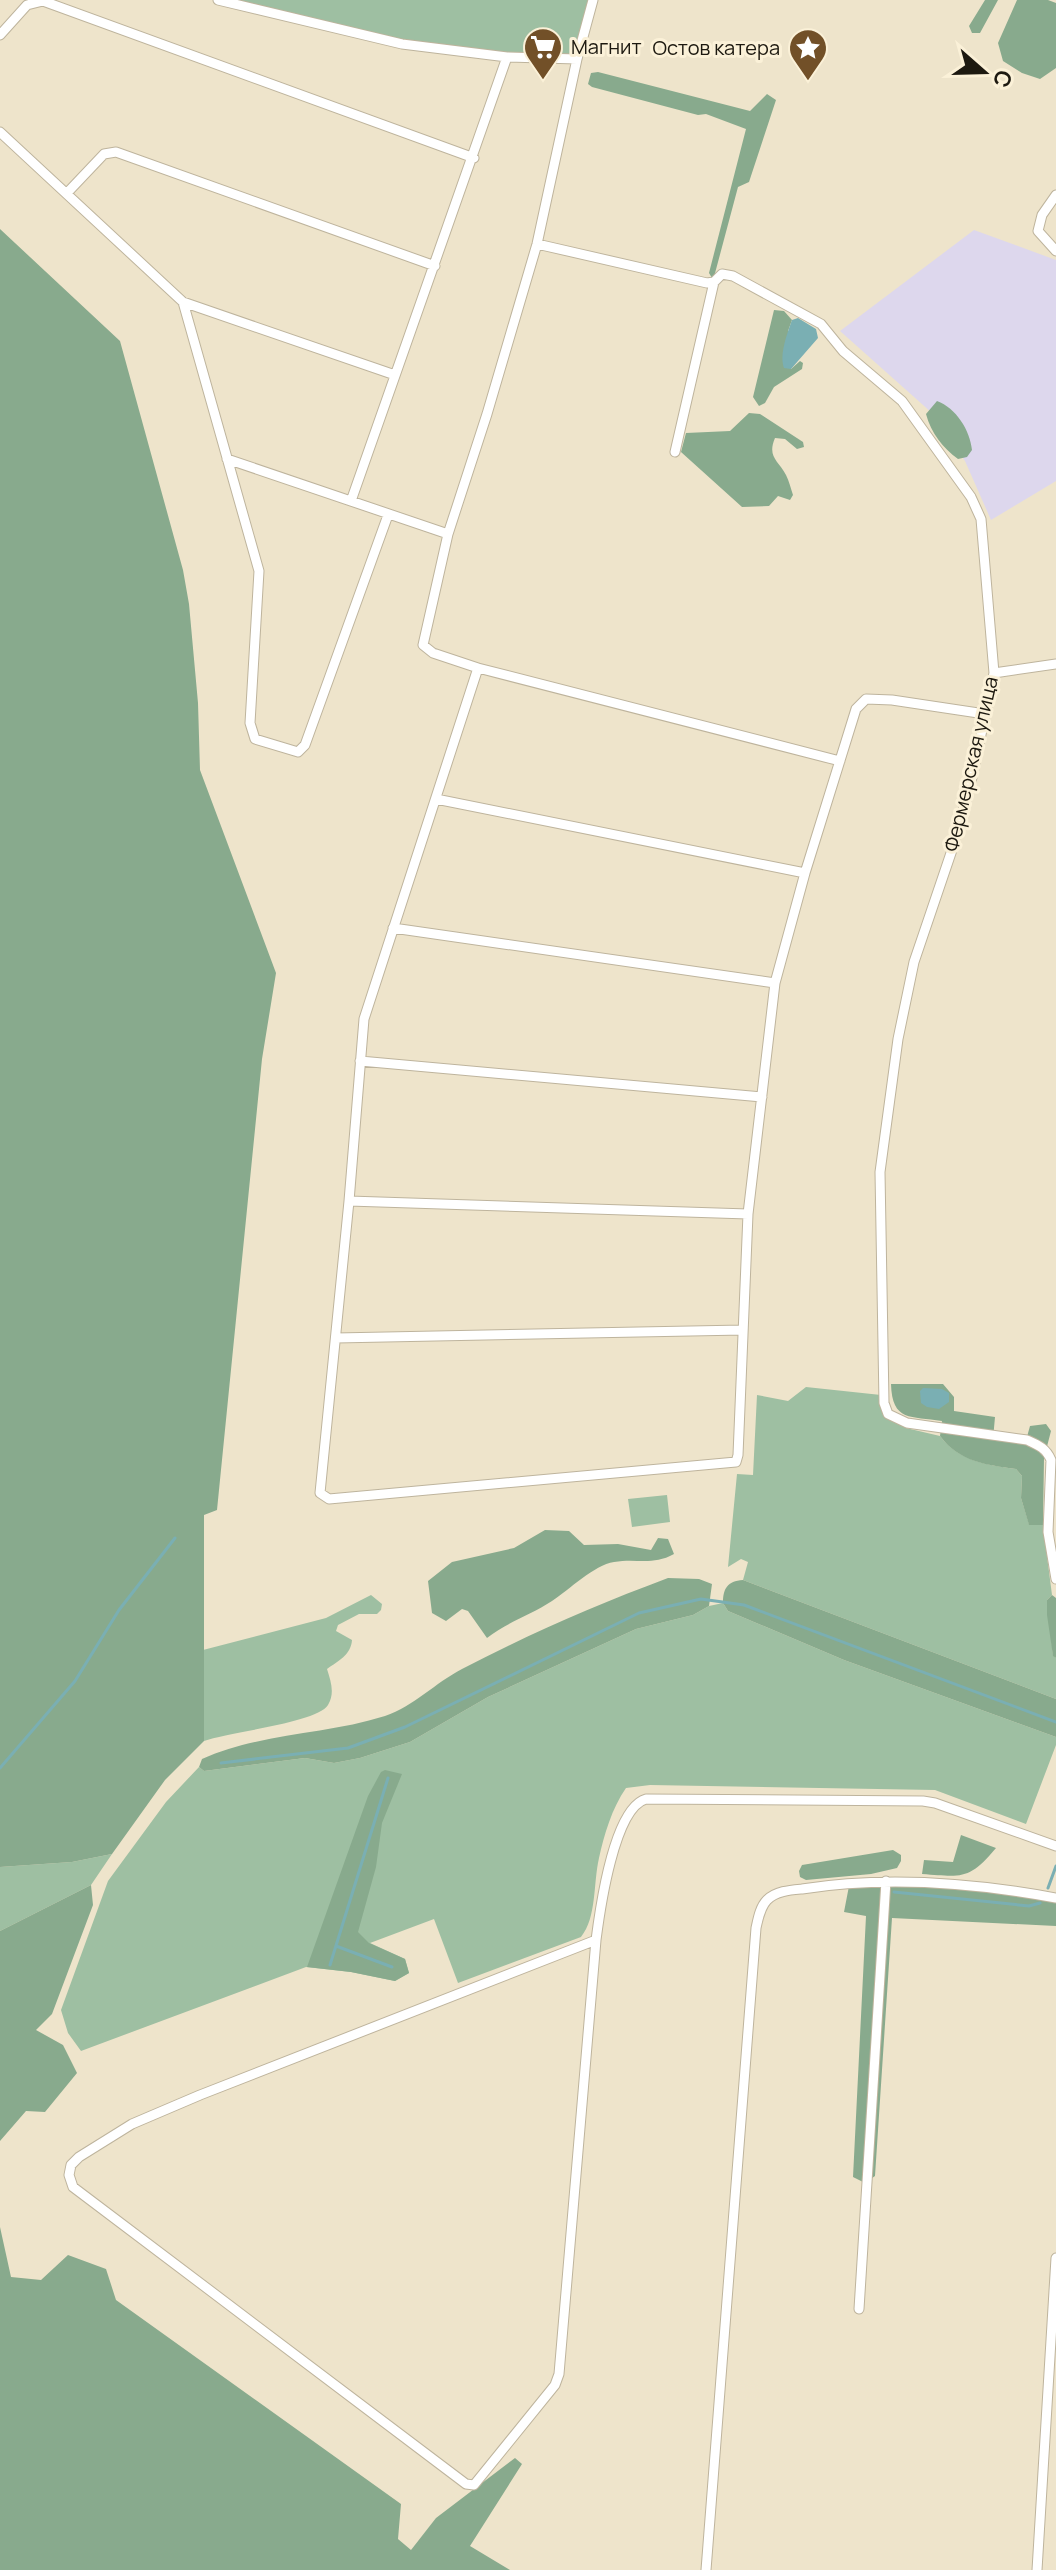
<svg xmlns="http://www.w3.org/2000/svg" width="1056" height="2570" font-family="Manrope,sans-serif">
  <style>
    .industrial { fill: #ddd7ed }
    .green { fill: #9ebfa2 }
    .forest { fill: #88aa8d }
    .water { fill: #7aafb3 }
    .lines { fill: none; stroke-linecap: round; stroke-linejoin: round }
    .stream { stroke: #7aafb3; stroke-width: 3 }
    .minor-casing { stroke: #beb49d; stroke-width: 11 }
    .minor { stroke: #fff; stroke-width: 9 }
    .labels { text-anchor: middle; stroke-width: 6; stroke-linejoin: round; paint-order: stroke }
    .poi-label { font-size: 20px; fill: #1d1910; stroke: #fbf1d8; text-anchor: start }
    .street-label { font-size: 20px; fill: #1d1910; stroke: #fbf1d8 }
  </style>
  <rect width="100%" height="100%" fill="#eee4cb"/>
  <path class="industrial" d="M974,230L1056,260V481L991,520L965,461L932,413L840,331Z"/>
  <path class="green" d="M218,0H593L577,59L402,44Z
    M806,1387L881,1395L885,1417L906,1428L940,1436C959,1461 987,1465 1016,1469L1022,1476L1021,1498L1029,1524L1043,1525L1052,1595L1047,1600L1053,1655L1056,1658V1699L743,1580L748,1562L741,1559L728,1567L737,1474L753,1475L757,1395L788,1401Z
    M667,1495L670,1522L632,1527L628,1499Z
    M371,1595L382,1604L381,1610L377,1614H359L338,1625L336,1631L352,1640C351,1655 338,1661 327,1669C331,1682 335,1693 328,1705C317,1723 228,1732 204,1741L203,1650L326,1618Z
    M723,1603L728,1611L844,1660L1056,1737V1745L1026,1824L935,1790L650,1785L626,1788C612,1808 604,1835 599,1858C593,1884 597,1917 581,1937L458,1983L434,1919L370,1943L405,1959L409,1973L395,1981L351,1972L306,1967L81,2051L68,2033L61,2010L108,1881L166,1802L199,1767L204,1771L305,1758L334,1763L360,1758L410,1742L488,1697L636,1629L693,1615L709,1606Z
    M112,1854L91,1885L0,1931V1867L72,1862Z"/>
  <path class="forest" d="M985,0H998L980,33H972L969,26Z
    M1017,0H1048L1056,3V68L1040,79L1022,73L1003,61L998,43Z
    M598,72L750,111L767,94L776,100L749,182L738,187L714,277L712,278L709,273L746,129L706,114L698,115L592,87L588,84L591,73Z
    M0,229L120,341L183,570L189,604L198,703L200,770L276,973L262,1059L217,1510L204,1515V1741L165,1780L112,1854L72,1862L0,1867Z
    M774,310L784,311L792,320L788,331L791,369L800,361L803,363L802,369L774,387L765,403L759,406L753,397Z
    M937,401C956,408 970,430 972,450L967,457L958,459C943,448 931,433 926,414Z
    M749,413L760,414L803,442L804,447L797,449L785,439L775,438C767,457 778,460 786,475C789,481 791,489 793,495L790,500L778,496L769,506L742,507L681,452L686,433L730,431Z
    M891,1384H943L954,1397V1411L995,1417L993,1439L1025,1444L1030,1426L1046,1424L1051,1431L1044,1458L1043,1525H1029L1021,1498L1022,1476L1016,1469C987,1465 959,1462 940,1436L942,1421C911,1416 892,1422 891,1384Z
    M545,1530L569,1531L584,1545L618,1544L651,1550L658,1538L668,1539L674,1554C652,1566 637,1558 614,1562C594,1565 569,1590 552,1601C531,1615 507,1622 487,1638L468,1611L462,1609L446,1621L432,1613L428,1581L452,1562L514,1548Z
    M668,1578L699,1579L712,1584L709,1606L693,1615L636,1629L488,1697L410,1742L360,1758L334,1763L305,1758L204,1771L199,1767L202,1759C259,1733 325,1735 385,1716C414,1706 435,1683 462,1669C531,1633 596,1605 668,1578Z
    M743,1580L1056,1699V1737L844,1660L728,1611L723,1603C723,1589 727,1581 743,1580Z
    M1052,1595L1056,1598V1658L1053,1656L1047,1615V1600Z
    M385,1770L402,1774L382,1823L376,1867L358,1932L369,1943L405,1959L409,1973L395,1981L351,1972L307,1967L368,1796L381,1772Z
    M961,1835L996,1848C969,1880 963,1877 922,1874L924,1860L953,1862Z
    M893,1850L901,1855V1861L897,1868L871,1874L806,1880L800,1877L799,1871L802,1865Z
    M890,1884L1012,1892L1056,1901V1926L892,1918L875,2176L865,2183L853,2177L866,1916L844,1912L849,1886Z
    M91,1885L93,1905L52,2014L36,2030L63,2045L77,2073L45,2112L26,2111L0,2141V1931Z
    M0,2227L11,2277L41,2280L68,2255L106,2269L116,2300L401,2504L398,2539L411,2550L436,2518L515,2458L522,2464L470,2546L510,2570H0Z"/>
  <path class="water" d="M798,318L816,329L818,338L791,369L784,368C779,355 787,334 792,320Z
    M923,1388L942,1389L949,1393V1402L939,1409L927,1407L921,1403L920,1391Z"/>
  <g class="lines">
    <path class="stream" d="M221,1763L348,1748L405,1727L639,1613L701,1599L744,1605L1056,1722
      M0,1768L75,1681L119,1610L175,1538
      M1048,1888L1056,1866
      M894,1892L1029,1906L1040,1903
      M336,1946L392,1967
      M330,1965L388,1778"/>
    <g class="minor-casing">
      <path id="minor" d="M218,0L402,44L507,57L577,59L593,0
        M0,35L27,5L43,1L474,158
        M0,132L183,302L259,571L250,723L255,739L298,752L305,745L388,515
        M67,193L104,154L116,152L435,266
        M1056,195L1042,215L1038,231L1056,251
        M537,244L707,283L714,282L722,274L733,276L821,324L843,351L902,401L971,497L981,519L994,673L971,782L952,850L914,962L898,1039L880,1172L884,1403L888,1414L907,1423L1027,1440C1038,1445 1046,1448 1051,1460L1048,1532L1056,1579
        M183,302L395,375
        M675,452L714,282
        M227,459L448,534
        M351,501L507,57
        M478,668L433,653L423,645L448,534L487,414L537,244L577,59
        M994,673L1056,664
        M840,761L478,668L364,1019L349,1201L320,1493L329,1499L736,1462L738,1455L748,1214L775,983L805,873L856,709L866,699L892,700L985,714
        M436,799L805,873
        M393,928L775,983
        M360,1061L762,1097
        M349,1201L748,1214
        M336,1338L743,1330
        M596,1940L200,2095L132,2124L79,2157L71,2165L69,2175L73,2187L466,2484L474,2485L555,2385L559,2374L596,1940C600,1909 614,1808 646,1799L923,1801L935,1803L1056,1846
        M859,2309L886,1881
        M706,2570L756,1928C758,1919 760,1907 767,1900C776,1891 791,1890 802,1889C884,1876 975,1883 1056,1898
        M1037,2570L1056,2258"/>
    </g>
    <use href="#minor" class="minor"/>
  </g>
  <defs>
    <g id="supermarket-pin" transform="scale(2)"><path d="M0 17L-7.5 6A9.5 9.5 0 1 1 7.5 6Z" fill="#725028" stroke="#fbf1d8"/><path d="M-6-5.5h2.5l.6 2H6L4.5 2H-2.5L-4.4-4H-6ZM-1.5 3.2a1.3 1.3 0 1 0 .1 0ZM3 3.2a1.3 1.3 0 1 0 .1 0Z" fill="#fff"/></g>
    <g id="sight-pin" transform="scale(2)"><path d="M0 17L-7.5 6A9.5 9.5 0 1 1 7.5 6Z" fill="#725028" stroke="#fbf1d8"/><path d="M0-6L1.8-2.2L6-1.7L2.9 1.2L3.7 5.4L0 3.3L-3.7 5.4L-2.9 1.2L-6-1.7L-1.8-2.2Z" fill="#fff"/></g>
  </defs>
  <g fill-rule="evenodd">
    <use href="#supermarket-pin" x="543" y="47"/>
    <use href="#sight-pin" x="808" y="48"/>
  </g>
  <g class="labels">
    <g class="poi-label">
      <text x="571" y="54">Магнит</text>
      <text x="780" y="55" text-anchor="end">Остов катера</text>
    </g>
    <g class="street-label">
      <text transform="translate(971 764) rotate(-77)" y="7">Фермерская улица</text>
    </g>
  </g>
  <g transform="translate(984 72) rotate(110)" stroke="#fbf1d8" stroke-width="6" paint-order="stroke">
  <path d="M0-6L14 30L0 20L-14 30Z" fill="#1d1910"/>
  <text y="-12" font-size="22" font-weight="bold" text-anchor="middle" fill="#1d1910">С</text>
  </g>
</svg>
